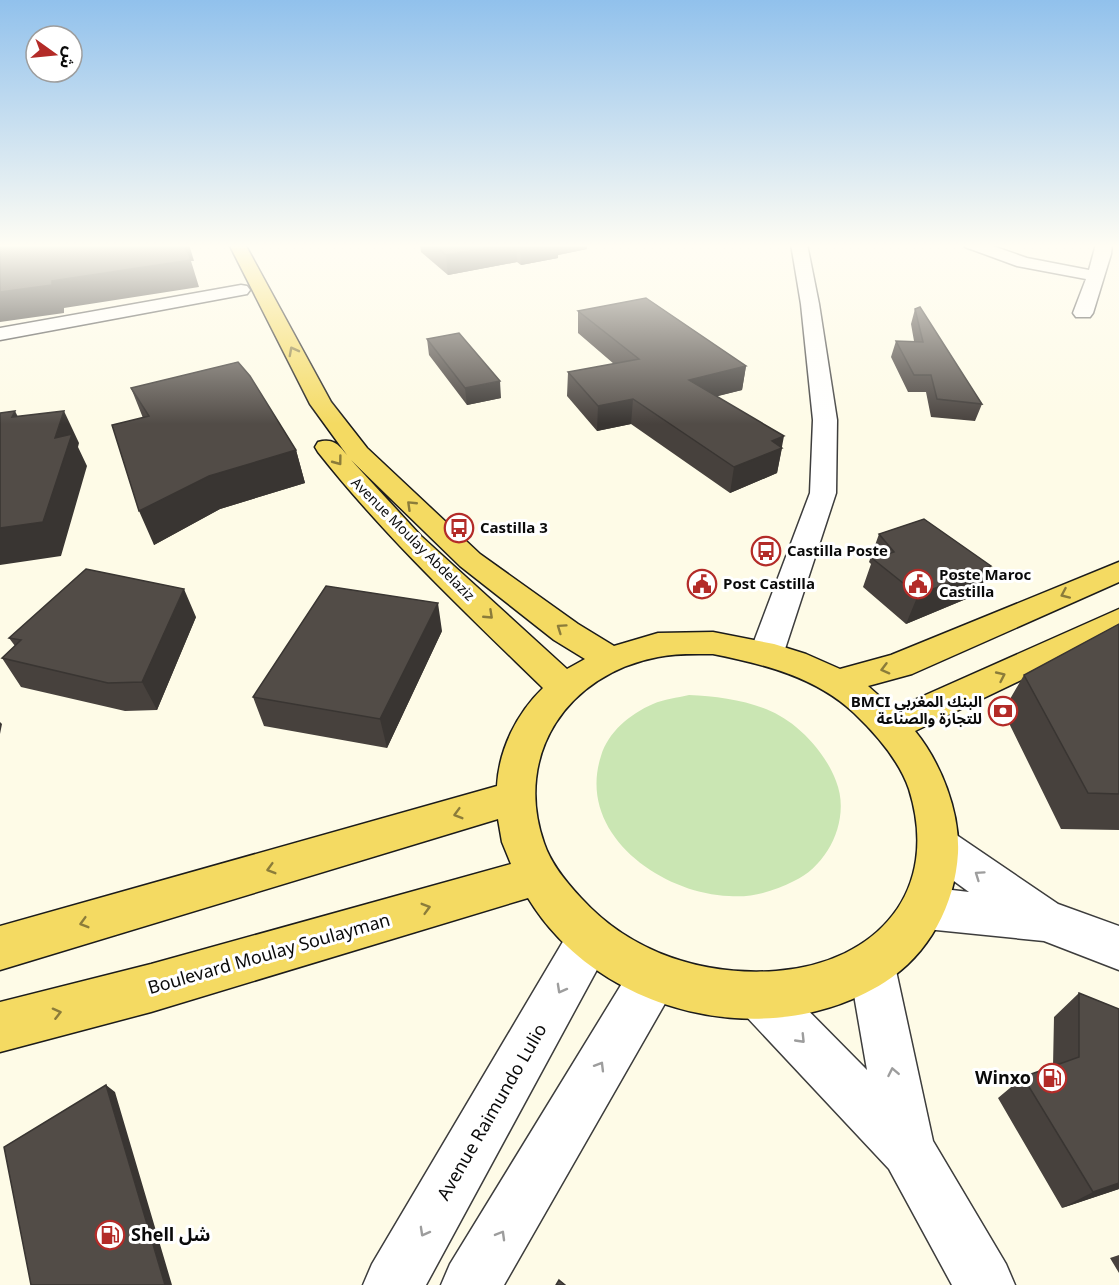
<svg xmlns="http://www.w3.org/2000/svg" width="1119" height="1285" font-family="Georgia,'Noto Sans Arabic',serif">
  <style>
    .green { fill: #cae6b3 }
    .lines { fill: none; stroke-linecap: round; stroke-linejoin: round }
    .minor-casing { stroke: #3d3d3d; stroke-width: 3 }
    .major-casing { stroke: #1b1b1b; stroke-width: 3 }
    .minor { fill: #fff; fill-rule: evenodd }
    .major { fill: #f4da62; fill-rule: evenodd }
    .wall { fill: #47413d }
    .shaded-wall { fill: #393532 }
    .building { fill: #524c47; stroke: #393532; stroke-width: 1.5 }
    .oneway { stroke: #8b7c3a }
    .oneway2 { stroke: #9d9d9d }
    .labels { text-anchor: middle; stroke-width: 6; stroke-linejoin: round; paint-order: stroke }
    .far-street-label { font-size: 14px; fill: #0a0a0a; stroke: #fff }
    .poi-label { font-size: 15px; font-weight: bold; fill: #0a0a0a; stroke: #fff; text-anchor: start }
    .near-street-label { font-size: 18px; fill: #0a0a0a; stroke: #fff }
    .near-poi-label { font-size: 18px; font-weight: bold; fill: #0a0a0a; stroke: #fff; text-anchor: end }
  </style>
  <rect width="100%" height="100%" fill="#fefbe7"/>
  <path class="green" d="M689,695C726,697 766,702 796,727C813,741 828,760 836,781C851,818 829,865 794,881C774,891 752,898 729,896C660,893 576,833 601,756C608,732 630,714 653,704C664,699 677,698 689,695Z"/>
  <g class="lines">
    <g class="minor-casing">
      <path id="minor" d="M791,244H807L819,304L837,420L836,493L784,652L779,660L767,664L755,660L750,652L810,493L813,420L801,304Z
        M963,244H987L1027,258L1089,270L1096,244H1112L1111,254L1093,313L1090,317H1076L1073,313L1086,279L1017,266L965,247Z
        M241,285L247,286L250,290L247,294L0,340V328Z
        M940,829L955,834L1058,904L1119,926V970L1044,941L926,929L910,923L904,908L910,893L926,887L969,892L925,860L919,847L925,834Z
        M590,916L606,923L613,938L606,953L426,1285H363L372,1264L574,923Z
        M872,943L889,950L895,966L933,1141L1006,1264L1015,1285H952L889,1169L744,1014L737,997L744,980L761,973L778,980L867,1070L849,966L855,950Z
        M654,953L671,959L678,976L671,993L504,1285H441L450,1264L637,959Z"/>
    </g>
    <g class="major-casing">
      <path id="major" d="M229,244H245L331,402L367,448L480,554L578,624L614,646L658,633L713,632L774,644L806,654L840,669L891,655L1119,562V582L912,674L868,686L894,709L1119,609V633L915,731C941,763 960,812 958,853C955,905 929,954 885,982C770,1055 599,1015 528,898L151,1012L0,1052V1002L151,964L511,864L502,842L498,819L0,970V926L497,786C499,749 517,713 543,688C465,612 386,538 318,452L315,447L318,442C333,438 338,444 347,455L310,404ZM351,460L460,566L554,640L585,659L567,669L421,536ZM713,654C763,664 816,677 854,713C876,734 899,760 909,789C941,891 878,963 776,971C703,976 631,953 581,898C566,882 551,864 544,843C513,754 568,674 658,657C676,653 695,654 713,654Z"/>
    </g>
    <use href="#minor" class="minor"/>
    <use href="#major" class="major"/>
  </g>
  <path class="wall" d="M420,244H587V249L558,255V258L521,265L517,262L448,275L421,252Z
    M915,309L982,404L975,421L931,417L926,392H908L891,357L896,341H914L911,324Z
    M578,311L746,366L742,390L717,396L782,448L777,473L730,493L631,424L597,431L567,396L568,372L614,364L578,333Z
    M427,339L501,398L467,405L429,355Z
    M131,388L296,450L305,483L220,509L154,545L143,418Z
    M879,534L978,594L906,624L863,587L871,564L869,562Z
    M196,617L157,710L125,711L21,687L2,658L15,646L9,638Z
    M1119,624V830L1061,829L1003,711L1024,675Z
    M442,631L387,748L264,726L253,697Z
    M1079,993L1119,1189L1062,1208L998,1098L1023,1077L1053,1066L1054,1017Z
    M1119,1255V1273L1110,1258Z"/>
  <path class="shaded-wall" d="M183,244H189L194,261H191L199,287L64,308V313L0,322V292L52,281Z
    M509,244H516L517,262L448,275L446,255Z
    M528,244H587V249L558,255V258L521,265L520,245Z
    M746,366L742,390L687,404L689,380Z
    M500,381L501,398L467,405L465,388Z
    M633,399L631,424L597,431L598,406Z
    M15,411L31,443L12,417Z
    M64,411L79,443L78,447L87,466L61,556L0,565V528L55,438Z
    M784,436L777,473L730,493L734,467L772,441Z
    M296,450L305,483L220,509L154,545L139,511L209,476Z
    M991,566L978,594L906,624L918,595Z
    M184,589L196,617L157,710L142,682Z
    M438,603L442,631L387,748L380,719Z
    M0,722L2,724L0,734Z
    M106,1085L115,1092L172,1285H165Z
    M1119,1183V1189L1062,1208L1093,1192Z"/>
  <path class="building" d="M0,244H184L191,260L52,281V285L0,292Z
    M433,244H509L446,255Z
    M646,298L746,366L689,380L784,436L772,441L782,448L734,467L633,399L598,406L568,372L639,359L578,311Z
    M920,307L982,404L937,399L931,375H914L896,341L923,342L915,309Z
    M459,333L500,381L465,388L427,339Z
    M238,362L250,376L296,450L209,476L139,511L112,425L149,416L131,388Z
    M15,411L12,417L64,411L55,438L72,434L43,522L0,528V413Z
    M924,519L991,566L918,595L873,559L894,552L879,534Z
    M86,569L184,589L142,682L108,683L2,658L21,640L9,638Z
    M326,586L438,603L380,719L253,697Z
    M1119,624V794L1088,793L1024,675Z
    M1079,993L1119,1009V1183L1093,1192L1023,1077L1079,1057Z
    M106,1085L165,1285H31L4,1147Z
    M559,1280L565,1285H556Z"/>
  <defs><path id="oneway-chevron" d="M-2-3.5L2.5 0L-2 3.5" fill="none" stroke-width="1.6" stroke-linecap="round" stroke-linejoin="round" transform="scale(1.5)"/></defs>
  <g class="oneway">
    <use href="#oneway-chevron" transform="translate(293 351) rotate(-118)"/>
    <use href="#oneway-chevron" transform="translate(338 461) rotate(53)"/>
    <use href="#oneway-chevron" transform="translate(411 505) rotate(-136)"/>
    <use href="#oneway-chevron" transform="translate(1065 594) rotate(156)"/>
    <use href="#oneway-chevron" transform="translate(489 615) rotate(43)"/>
    <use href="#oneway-chevron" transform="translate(561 628) rotate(-145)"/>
    <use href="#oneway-chevron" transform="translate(885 669) rotate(165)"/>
    <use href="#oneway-chevron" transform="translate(1001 676) rotate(-25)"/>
    <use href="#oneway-chevron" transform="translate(458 814) rotate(164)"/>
    <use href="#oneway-chevron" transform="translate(271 869) rotate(164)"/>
    <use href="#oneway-chevron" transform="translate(426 908) rotate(-16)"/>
    <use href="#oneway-chevron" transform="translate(84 923) rotate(164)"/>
    <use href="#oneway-chevron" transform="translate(57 1013) rotate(-14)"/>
  </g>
  <g class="oneway2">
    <use href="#oneway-chevron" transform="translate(979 875) rotate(-145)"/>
    <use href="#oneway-chevron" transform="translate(561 989) rotate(119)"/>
    <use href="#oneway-chevron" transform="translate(801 1039) rotate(46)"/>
    <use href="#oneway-chevron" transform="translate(600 1066) rotate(-59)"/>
    <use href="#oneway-chevron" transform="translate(893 1072) rotate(-101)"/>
    <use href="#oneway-chevron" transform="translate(424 1232) rotate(119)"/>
    <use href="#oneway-chevron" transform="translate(501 1235) rotate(-60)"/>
  </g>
  <linearGradient id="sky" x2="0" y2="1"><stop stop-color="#91c1ec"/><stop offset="0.58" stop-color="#fffdf4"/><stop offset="1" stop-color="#fffdf4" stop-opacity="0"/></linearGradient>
  <rect width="1119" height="424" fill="url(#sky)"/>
  <defs>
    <g id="bus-ring" transform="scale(1.5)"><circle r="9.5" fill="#fff" stroke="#b32b28" stroke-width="1.5"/><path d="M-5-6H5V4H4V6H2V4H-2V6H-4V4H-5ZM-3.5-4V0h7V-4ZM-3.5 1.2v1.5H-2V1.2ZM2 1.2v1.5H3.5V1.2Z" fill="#b32b28"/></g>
    <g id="civic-ring" transform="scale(1.5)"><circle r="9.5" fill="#fff" stroke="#b32b28" stroke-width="1.5"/><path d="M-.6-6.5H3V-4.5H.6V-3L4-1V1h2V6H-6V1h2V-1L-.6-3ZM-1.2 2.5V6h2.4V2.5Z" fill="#b32b28"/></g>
    <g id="bank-ring" transform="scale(1.5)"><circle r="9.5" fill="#fff" stroke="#b32b28" stroke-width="1.5"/><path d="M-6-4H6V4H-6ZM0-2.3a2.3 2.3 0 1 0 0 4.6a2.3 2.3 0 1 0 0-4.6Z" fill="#b32b28"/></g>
    <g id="fuel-ring" transform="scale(1.5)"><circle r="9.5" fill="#fff" stroke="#b32b28" stroke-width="1.5"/><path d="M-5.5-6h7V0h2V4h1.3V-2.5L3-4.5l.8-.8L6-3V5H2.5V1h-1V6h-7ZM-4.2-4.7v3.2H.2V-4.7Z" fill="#b32b28"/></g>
  </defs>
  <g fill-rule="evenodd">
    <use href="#bus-ring" x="459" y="528"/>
    <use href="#bus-ring" x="766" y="551"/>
    <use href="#civic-ring" x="702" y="584"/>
    <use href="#civic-ring" x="918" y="584"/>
    <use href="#bank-ring" x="1003" y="711"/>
    <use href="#fuel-ring" x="1052" y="1078"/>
    <use href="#fuel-ring" x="110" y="1235"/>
  </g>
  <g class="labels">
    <g class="far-street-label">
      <text transform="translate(413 539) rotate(45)" y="5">Avenue Moulay Abdelaziz</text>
    </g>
    <g class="poi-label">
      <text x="480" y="533">Castilla 3</text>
      <text x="787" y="556">Castilla Poste</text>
      <text x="939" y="580">Poste Maroc<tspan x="939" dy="17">Castilla</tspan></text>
      <text x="723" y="589">Post Castilla</text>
      <text x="982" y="707" text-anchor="end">BMCI البنك المغربي<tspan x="982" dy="17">للتجارة والصناعة</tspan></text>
    </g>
    <g class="near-street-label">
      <text transform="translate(269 954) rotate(-16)" y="6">Boulevard Moulay Soulayman</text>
      <text transform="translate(492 1112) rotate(-60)" y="6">Avenue Raimundo Lulio</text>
    </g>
    <g class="near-poi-label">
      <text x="1031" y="1084">Winxo</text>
      <text x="131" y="1241" text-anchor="start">Shell شل</text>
    </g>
  </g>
  <g transform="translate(54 54) rotate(105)"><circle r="28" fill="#ffffff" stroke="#9d9d9d" stroke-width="1.5"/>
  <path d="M0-4.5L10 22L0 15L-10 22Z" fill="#b32b28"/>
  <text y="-9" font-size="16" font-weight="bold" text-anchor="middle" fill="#0a0a0a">ش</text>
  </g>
</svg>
